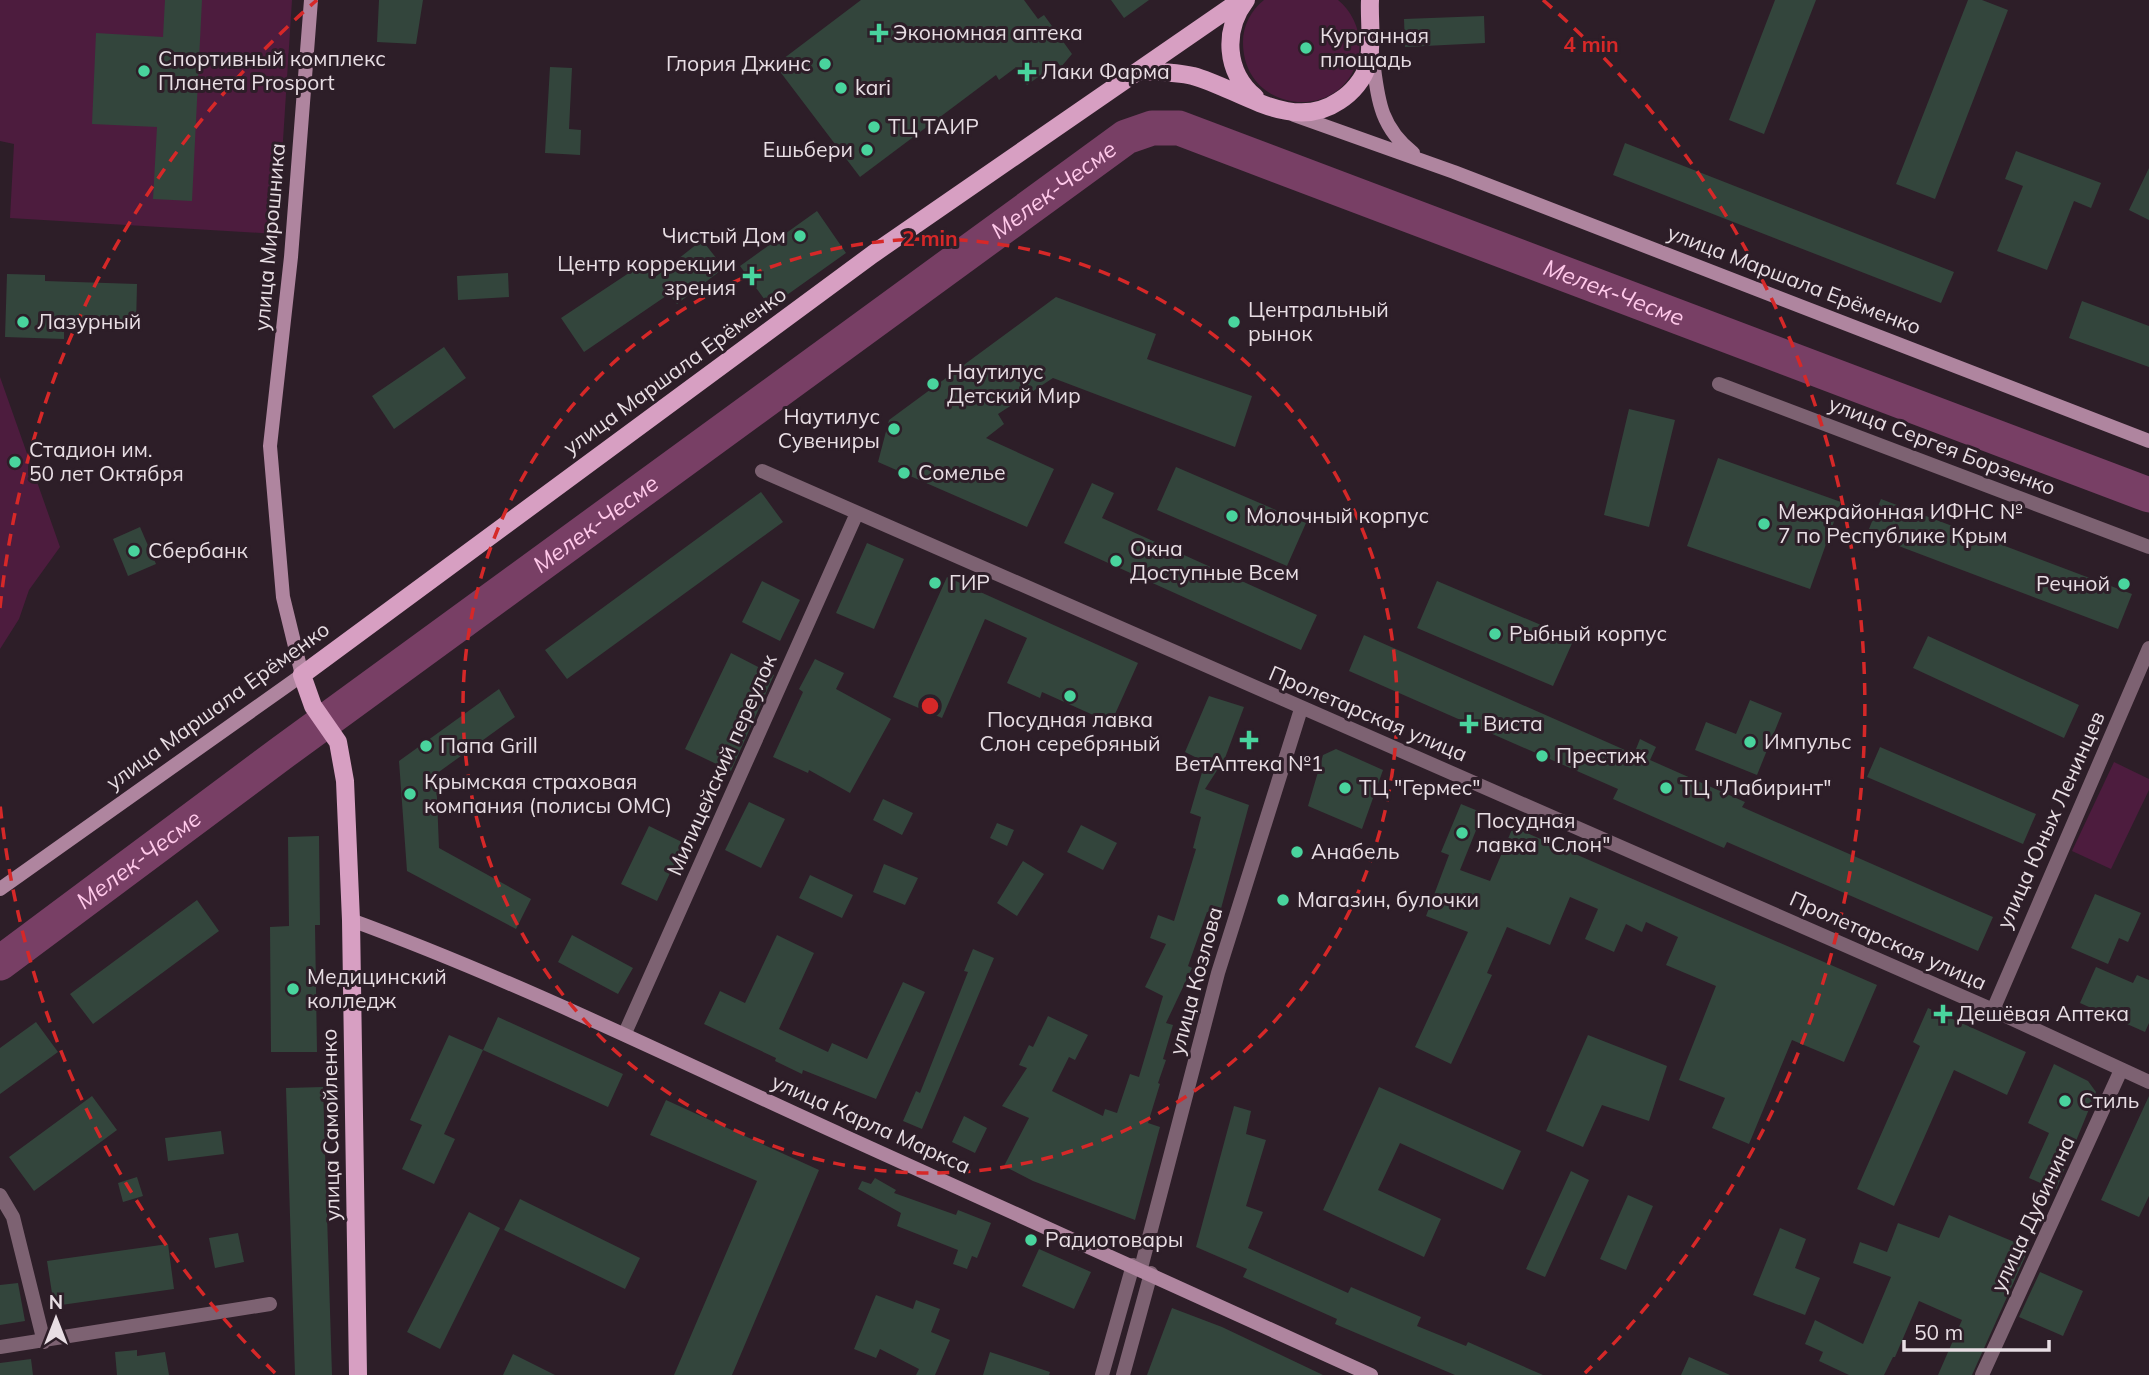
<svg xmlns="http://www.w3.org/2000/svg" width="2149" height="1375" font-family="Mulish,sans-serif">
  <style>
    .green { fill: #4d1c3e }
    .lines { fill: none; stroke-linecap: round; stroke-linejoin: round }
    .river { stroke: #783f65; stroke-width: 35 }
    .building { fill: #33453c }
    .street { stroke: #7d6272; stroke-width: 14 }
    .secondary { stroke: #af859f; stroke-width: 14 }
    .primary { stroke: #d79fc2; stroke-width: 18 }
    .ring { fill: none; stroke: #d62828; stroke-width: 3.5; stroke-dasharray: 12 9 }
    .poi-dot { fill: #49d49d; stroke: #2d1e28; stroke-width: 2.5 }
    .labels { text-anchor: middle; stroke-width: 6; stroke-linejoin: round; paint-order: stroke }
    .poi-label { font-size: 21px; fill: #e8dee4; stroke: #2d1e28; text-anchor: start }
    .street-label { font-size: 21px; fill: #e8dee4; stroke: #2d1e28 }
    .water-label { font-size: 23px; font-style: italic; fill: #ffc9ea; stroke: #2d1e28 }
    .centre { fill: #d62828; stroke: #2d1e28; stroke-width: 3.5 }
    .ring-label { font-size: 21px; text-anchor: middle; font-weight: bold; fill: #d62828; stroke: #2d1e28; stroke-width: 6; stroke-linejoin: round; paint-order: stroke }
  </style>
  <rect width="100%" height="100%" fill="#2d1e28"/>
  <path class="green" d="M0,0H292L277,234L10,218L14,144L0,141Z
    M1264,0H1338C1353,12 1362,33 1359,53C1347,124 1243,116 1243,42C1243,26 1251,10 1264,0Z
    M0,377L60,547L29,590L19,619L0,649Z
    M2114,762L2149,779V790L2111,869L2072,851Z"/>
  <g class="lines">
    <path class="river" id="s1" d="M0,963L283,752L1126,137L1152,128H1179L2149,495"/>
  </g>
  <path class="building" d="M165,0H202L192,201L153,199L157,127L92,124L96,33L163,37Z
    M379,0H423L416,44L377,42Z
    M861,0H1024L1038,19L1044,15L1072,54L1061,67L1058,63L1027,85L1015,68L999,80L996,75L860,177L775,65Z
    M1111,0H1149L1124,18Z
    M1775,0H1816L1764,134L1729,120Z
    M1968,0H1982L2008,10L1935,199L1896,184Z
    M1484,16L1485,43L1405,47L1404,19Z
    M550,67L572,68L569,129L581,130L580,155L545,153Z
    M1625,143L1954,272L1941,303L1613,175Z
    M2016,151L2101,183L2091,208L2074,201L2047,270L1997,251L2023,186L2005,179Z
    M2149,168V220L2129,210Z
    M817,211L846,253L770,307L740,266Z
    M702,240L724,268L677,304L669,294L584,352L561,318L644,263L654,278Z
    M508,273L509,297L458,300L457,276Z
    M7,274L45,275V281L137,284L136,326L64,324V339L5,337Z
    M1056,297L1156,334L1147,359L1252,396L1235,447L1053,378L998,414L1004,424L986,438L1054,469L1027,527L878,462L889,420Z
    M2082,301L2149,326V367L2069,338Z
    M444,347L466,378L394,429L372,396Z
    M1629,409L1675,420L1649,527L1604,515Z
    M1718,458L1841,502L1810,589L1687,546Z
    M1176,467L1306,523L1287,566L1157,510Z
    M1092,483L1114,493L1102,518L1317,615L1301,650L1064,543Z
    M761,492L783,522L567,679L545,650Z
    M1881,499L2132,594L2118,629L1867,534Z
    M140,527L156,564L128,576L113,539Z
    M867,543L904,559L874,629L836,613Z
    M947,577L1138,663L1111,723L1042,692L1040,698L1007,683L1027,638L985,619L942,718L893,697Z
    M762,581L800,600L780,641L742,622Z
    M1437,581L1574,639L1553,686L1417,628Z
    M1364,635L1634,754L1640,739L1656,747L1650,760L1745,802L1742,807L1993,917L1978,951L1727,842L1724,848L1613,799L1618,789L1349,671Z
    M1928,636L2079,705L2064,738L1913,668Z
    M731,653L774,675L731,771L685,749Z
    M815,659L844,673L836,689L891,719L850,793L809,770L808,773L773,757L803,692L799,689Z
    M499,689L515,717L436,774L439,848L531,899L516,929L407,871L399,761Z
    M1209,696L1244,707L1225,758L1205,789L1249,805L1219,916L1207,912L1188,966L1192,968L1166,1023L1173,1025L1163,1059L1166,1060L1158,1083L1160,1084L1148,1123L1160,1127L1135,1220L1033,1181L1004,1166L1029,1118L1002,1106L1027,1068L1019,1065L1029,1045L1033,1047L1048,1016L1088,1035L1075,1060L1069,1057L1052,1091L1103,1116L1105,1109L1117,1113L1130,1074L1139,1077L1163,996L1145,987L1166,944L1150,938L1158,915L1174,921L1196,849L1193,848L1201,817L1190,813L1205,762L1185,752Z
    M1750,700L1782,713L1757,775L1695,750L1706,722L1736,734Z
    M1880,747L2036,814L2023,844L1867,777Z
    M1336,749L1383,770L1362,829L1308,806L1323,755Z
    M883,799L913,813L902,835L873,820Z
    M749,802L785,819L761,868L725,850Z
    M1461,804L1483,813L1460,870L1490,881L1513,827L1877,985L1844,1062L1792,1040L1749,1144L1712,1128L1725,1098L1679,1080L1716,986L1666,965L1678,937L1646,922L1642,932L1626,924L1614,952L1585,939L1598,909L1570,897L1550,945L1507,927L1487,973L1492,975L1451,1064L1415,1047L1468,932L1426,916L1449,855L1441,852Z
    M997,823L1014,830L1007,846L990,838Z
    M1081,825L1117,843L1103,870L1067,852Z
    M649,826L684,843L657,901L621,884Z
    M319,836L320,925H315L317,1052H271L270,927L289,926L288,837Z
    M1023,861L1044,874L1017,916L997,903Z
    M884,864L918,878L905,905L873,892Z
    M810,875L853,895L842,918L799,898Z
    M2095,894L2141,913L2128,942L2119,938L2108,964L2071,948Z
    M197,900L219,931L93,1024L70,994Z
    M572,935L633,968L618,994L558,962Z
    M777,935L814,953L779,1029L828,1052L832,1043L867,1059L903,982L925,992L876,1099L803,1070L802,1074L775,1061L776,1058L704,1024L720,991L745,1003Z
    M973,949L994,958L922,1129L903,1121L916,1091L920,1093L968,972L964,971Z
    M2096,967L2133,983L2137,975L2149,980V1023L2145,1032L2080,1003Z
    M1928,1008L2026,1052L2007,1095L1954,1070L1894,1206L1857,1189L1920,1046L1913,1042Z
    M498,1017L623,1074L608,1107L483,1050Z
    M36,1022L58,1052L0,1094V1048Z
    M449,1035L483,1050L444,1134L455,1139L434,1184L402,1169L422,1125L410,1120Z
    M1588,1035L1667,1066L1649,1121L1602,1105L1583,1147L1546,1131Z
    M2054,1064L2088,1081L2096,1092L2056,1190L2029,1178L2049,1133L2028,1123Z
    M323,1087L332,1375H295L286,1088Z
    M1379,1087L1521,1151L1503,1190L1400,1143L1378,1190L1441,1219L1424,1257L1323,1210Z
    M92,1096L117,1130L34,1191L9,1157Z
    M2149,1096V1196L2139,1217L2101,1200Z
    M666,1100L819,1170L732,1375H674L757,1181L650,1135Z
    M1234,1106L1251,1111L1246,1134L1266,1140L1246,1206L1263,1212L1248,1248L1348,1293L1351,1287L1421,1317L1417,1326L1466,1346L1468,1342L1543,1375H1455L1335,1324L1337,1319L1243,1277L1247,1269L1196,1247Z
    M964,1116L987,1128L975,1153L952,1142Z
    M221,1131L224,1154L168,1161L165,1138Z
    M1571,1171L1589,1180L1545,1277L1526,1269Z
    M137,1177L143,1196L123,1202L118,1183Z
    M875,1178L896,1190L894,1193L956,1215L958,1210L991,1223L977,1258L972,1256L967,1269L953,1264L958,1250L897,1226L901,1213L858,1189L862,1181L871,1184Z
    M1628,1195L1653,1206L1626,1270L1600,1259Z
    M520,1199L640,1258L625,1289L504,1230Z
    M469,1212L500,1228L440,1349L407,1332Z
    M1949,1215L2029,1248L1972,1375H1938L1962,1320L1919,1301L1895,1357H1893L1884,1375H1849L1819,1361L1823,1352L1805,1344L1815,1320L1863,1344L1891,1277L1853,1263L1860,1242L1887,1252L1898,1223L1939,1238Z
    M1780,1228L1806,1239L1795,1268L1820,1278L1805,1315L1753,1295Z
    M238,1233L244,1262L215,1268L209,1238Z
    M168,1244L174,1289L54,1306L47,1261Z
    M1039,1249L1091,1272L1074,1309L1022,1286Z
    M2040,1272L2083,1291L2063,1336L2019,1317Z
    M18,1283L25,1321L0,1325V1285Z
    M876,1295L913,1309L916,1300L940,1309L931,1332L950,1340L935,1375H916L919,1369L880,1349L876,1358L854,1349Z
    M1172,1308L1222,1327L1323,1375H1147Z
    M137,1350V1356L165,1352L169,1375H117L115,1352Z
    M990,1352L1050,1372L1049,1375H983Z
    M513,1354L555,1375H503Z
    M1689,1357L1730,1375H1681Z
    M31,1359L33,1375H0V1363Z"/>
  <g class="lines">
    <path class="street" d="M1719,384L2149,547
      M762,471L1993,1010L2149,1082
      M1993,1010L2149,648
      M625,1033L857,513
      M0,1195L13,1217L44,1342
      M1141,1268L1218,973L1301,709
      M0,1347L270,1304
      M1102,1375L1133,1265
      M1123,1375L1151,1273
      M1982,1375L2121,1070"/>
    <path class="secondary" d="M1372,53C1378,95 1377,124 1413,153
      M1294,115L1454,172L2149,441
      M0,889L302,675L283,597L270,446L291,257L311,0
      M351,920C520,982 681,1062 844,1136C1019,1217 1196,1294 1371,1375"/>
    <path class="primary" d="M1246,0C1223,30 1225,72 1255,97
      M1140,71C1158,72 1176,72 1193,76C1240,89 1292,133 1339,101C1352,93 1364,79 1368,64C1373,43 1369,21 1370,0
      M358,1375L351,920L345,781L338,742L313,706L302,675L873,254L1241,0"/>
  </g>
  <g class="ring">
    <circle cx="930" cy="706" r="467"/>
    <path d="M275 1373A935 935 0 0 1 0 804M0 608A935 935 0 0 1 317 0M1543 0A935 935 0 0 1 1585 1373"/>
  </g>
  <g class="poi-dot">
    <path d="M875.5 22.5h7v7h7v7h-7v7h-7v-7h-7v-7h7z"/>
    <circle cx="1306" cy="48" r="7"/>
    <circle cx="825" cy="64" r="7"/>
    <circle cx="144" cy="71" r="7"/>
    <path d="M1023.5 61.5h7v7h7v7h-7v7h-7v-7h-7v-7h7z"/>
    <circle cx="841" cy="88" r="7"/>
    <circle cx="874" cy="127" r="7"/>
    <circle cx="867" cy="150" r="7"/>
    <circle cx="800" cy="236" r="7"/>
    <path d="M748.5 265.5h7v7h7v7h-7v7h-7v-7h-7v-7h7z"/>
    <circle cx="23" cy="322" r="7"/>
    <circle cx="1234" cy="322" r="7"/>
    <circle cx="933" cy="384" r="7"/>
    <circle cx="894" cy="429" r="7"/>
    <circle cx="15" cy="462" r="7"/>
    <circle cx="904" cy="473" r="7"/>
    <circle cx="1232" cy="516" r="7"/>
    <circle cx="1764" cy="524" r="7"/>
    <circle cx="134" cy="551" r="7"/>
    <circle cx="1116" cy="561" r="7"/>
    <circle cx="935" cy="583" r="7"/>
    <circle cx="2124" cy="584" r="7"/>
    <circle cx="1495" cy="634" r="7"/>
    <circle cx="1070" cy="696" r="7"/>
    <path d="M1465.5 713.5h7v7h7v7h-7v7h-7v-7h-7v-7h7z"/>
    <path d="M1245.5 729.5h7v7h7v7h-7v7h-7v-7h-7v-7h7z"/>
    <circle cx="1750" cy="742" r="7"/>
    <circle cx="426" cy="746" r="7"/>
    <circle cx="1542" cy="756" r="7"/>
    <circle cx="1345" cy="788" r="7"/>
    <circle cx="1666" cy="788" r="7"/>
    <circle cx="410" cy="794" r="7"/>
    <circle cx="1462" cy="833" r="7"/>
    <circle cx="1297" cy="852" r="7"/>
    <circle cx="1283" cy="900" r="7"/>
    <circle cx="293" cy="989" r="7"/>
    <path d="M1939.5 1003.5h7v7h7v7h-7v7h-7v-7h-7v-7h7z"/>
    <circle cx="2065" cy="1101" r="7"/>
    <circle cx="1031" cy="1240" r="7"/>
  </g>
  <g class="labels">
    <g class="poi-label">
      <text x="893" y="40">Экономная аптека</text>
      <text x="1320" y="43">Курганная<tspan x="1320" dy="24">площадь</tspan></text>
      <text x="158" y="66">Спортивный комплекс<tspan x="158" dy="24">Планета Prosport</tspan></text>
      <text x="811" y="71" text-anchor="end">Глория Джинс</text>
      <text x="1041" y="79">Лаки Фарма</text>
      <text x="855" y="95">kari</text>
      <text x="888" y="134">ТЦ ТАИР</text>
      <text x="853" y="157" text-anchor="end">Ешьбери</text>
      <text x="786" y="243" text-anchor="end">Чистый Дом</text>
      <text x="736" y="271" text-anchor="end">Центр коррекции<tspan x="736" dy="24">зрения</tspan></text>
      <text x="1248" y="317">Центральный<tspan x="1248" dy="24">рынок</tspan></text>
      <text x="37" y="329">Лазурный</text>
      <text x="947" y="379">Наутилус<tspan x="947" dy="24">Детский Мир</tspan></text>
      <text x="880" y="424" text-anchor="end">Наутилус<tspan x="880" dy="24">Сувениры</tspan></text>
      <text x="29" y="457">Стадион им.<tspan x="29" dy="24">50 лет Октября</tspan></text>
      <text x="918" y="480">Сомелье</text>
      <text x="1778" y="519">Межрайонная ИФНС №<tspan x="1778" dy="24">7 по Республике Крым</tspan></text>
      <text x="1246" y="523">Молочный корпус</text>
      <text x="1130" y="556">Окна<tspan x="1130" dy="24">Доступные Всем</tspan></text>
      <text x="148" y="558">Сбербанк</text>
      <text x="949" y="590">ГИР</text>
      <text x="2110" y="591" text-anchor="end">Речной</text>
      <text x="1509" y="641">Рыбный корпус</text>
      <text x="1070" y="727" text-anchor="middle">Посудная лавка<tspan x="1070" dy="24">Слон серебряный</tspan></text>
      <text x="1483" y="731">Виста</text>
      <text x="1764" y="749">Импульс</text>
      <text x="440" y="753">Папа Grill</text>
      <text x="1556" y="763">Престиж</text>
      <text x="1249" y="771" text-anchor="middle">ВетАптека №1</text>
      <text x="424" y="789">Крымская страховая<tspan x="424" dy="24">компания (полисы ОМС)</tspan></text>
      <text x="1359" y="795">ТЦ "Гермес"</text>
      <text x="1680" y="795">ТЦ "Лабиринт"</text>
      <text x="1476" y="828">Посудная<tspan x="1476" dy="24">лавка "Слон"</tspan></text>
      <text x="1311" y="859">Анабель</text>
      <text x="1297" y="907">Магазин, булочки</text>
      <text x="307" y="984">Медицинский<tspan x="307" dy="24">колледж</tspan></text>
      <text x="1957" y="1021">Дешёвая Аптека</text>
      <text x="2079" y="1108">Стиль</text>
      <text x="1045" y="1247">Радиотовары</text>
    </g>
    <g class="street-label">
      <text transform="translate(270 237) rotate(-85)" y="7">улица Мирошника</text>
      <text transform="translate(1794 280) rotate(21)" y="7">улица Маршала Ерёменко</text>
      <text transform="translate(675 371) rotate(-36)" y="7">улица Маршала Ерёменко</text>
      <text transform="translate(1942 446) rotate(21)" y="7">улица Сергея Борзенко</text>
      <text transform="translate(218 706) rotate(-36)" y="7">улица Маршала Ерёменко</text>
      <text transform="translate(1368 714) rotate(23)" y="7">Пролетарская улица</text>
      <text transform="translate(722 765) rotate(-66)" y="7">Милицейский переулок</text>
      <text transform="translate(2051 820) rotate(-66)" y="7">улица Юных Ленинцев</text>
      <text transform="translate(1888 941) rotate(24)" y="7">Пролетарская улица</text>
      <text transform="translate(1196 981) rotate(-75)" y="7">улица Козлова</text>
      <text transform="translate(871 1124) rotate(24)" y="7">улица Карла Маркса</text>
      <text transform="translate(331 1125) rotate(-91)" y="7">улица Самойленко</text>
      <text transform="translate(2033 1214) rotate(-65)" y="7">улица Дубинина</text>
    </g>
    <g class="water-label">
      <text dy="8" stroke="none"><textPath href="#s1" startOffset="1307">Мелек-Чесме</textPath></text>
      <text dy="8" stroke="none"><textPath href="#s1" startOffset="1916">Мелек-Чесме</textPath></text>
      <text dy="8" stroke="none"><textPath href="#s1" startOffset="740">Мелек-Чесме</textPath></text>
      <text dy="8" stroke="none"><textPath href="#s1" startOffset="173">Мелек-Чесме</textPath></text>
    </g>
  </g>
  <circle cx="930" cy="706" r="10" class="centre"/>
  <g class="ring-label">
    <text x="1591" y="52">4 min</text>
    <text x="930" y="246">2 min</text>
  </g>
  <g transform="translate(56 1319)" stroke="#2d1e28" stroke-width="5" paint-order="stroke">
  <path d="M0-5L12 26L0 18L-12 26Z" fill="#e8dee4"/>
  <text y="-10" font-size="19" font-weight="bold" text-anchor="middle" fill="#e8dee4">N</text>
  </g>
  <path d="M1904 1340v10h145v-10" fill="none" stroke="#e8dee4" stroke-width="3.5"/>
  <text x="1914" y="1340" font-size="21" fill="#e8dee4" stroke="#2d1e28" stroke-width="5" paint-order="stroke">50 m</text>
</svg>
